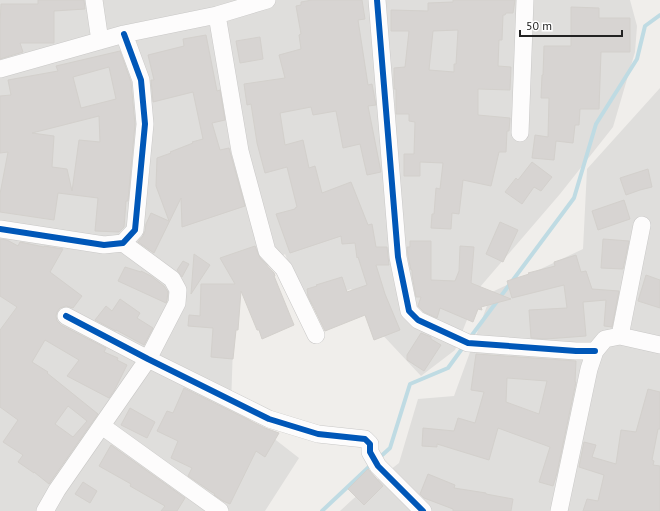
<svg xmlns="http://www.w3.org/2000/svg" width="660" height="511" font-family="'PT Sans',sans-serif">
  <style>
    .residential { fill: #dfdedc }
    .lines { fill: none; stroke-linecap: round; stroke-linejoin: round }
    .stream { stroke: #bfdbe3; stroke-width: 4 }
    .building { fill: #d7d4d2; stroke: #d3d0cc; fill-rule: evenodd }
    .minor-casing { stroke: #c9c8c7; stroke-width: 18 }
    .minor { stroke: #fdfcfc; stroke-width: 17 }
    .cycleway-casing { stroke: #fff; stroke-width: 8 }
    .cycleway { stroke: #0057b8; stroke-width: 6 }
  </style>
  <rect width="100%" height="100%" fill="#f0eeeb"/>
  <path class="residential" d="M0,0H630L637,26L635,52L613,127L560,194L480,287L455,350L421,376L378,330L351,289L306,307L285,254L235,287L231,405L299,458L265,511H0Z
    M660,88V511H340L353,499L399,463L418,399L454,396L492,292L583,249L587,169Z"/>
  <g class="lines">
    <path class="stream" d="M469,339L574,198L596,124L637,59L645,26L660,15
      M379,458L390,448L410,384L448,368L464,346
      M322,511L372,464"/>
  </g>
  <path class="building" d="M38,0H84L85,9L54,11V43H20L23,52L0,59V24L1,4H38Z
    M312,0H362L365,19L358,20L368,85L372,84L376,105L368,106L381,172L367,175L360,144L343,148L336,111L313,115L311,107L280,113L285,145L303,140L309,168L315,166L322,193L351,182L368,225L372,224L376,247H387L389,265H376L385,294L400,330L374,340L365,315L325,331L308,296L307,289L317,286L316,285L342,277L347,292L367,285L358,257L357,258L355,243L342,244L341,236L290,253L276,214L295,209V208L297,207L287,167L265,173L257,143L251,104L247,105L244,84L285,78L279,55L301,49L299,35L301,34L296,6L301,5V2Z
    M453,0H515L513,13H506L505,15H503L502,40H499L498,66L511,67L510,90L478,89V115L510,118L509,131H507L506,152H499L491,186L463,180L459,214L452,213L451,229L431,228L432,214H434L436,188L440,189L443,163L420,162V176H404V154H414L415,122L409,121V114H396V89H394V68L405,67L409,31H391V10L428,11V3L453,2ZM458,30L456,64H454V72L429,70L433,31Z
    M571,7L599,8V18H630V52H601L599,109H580L579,125H575L573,143L556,141L554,160L532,158L535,135L548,137L549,98H541L542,75H543L544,46H571Z
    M206,35L217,91L220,90L225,120L212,123L220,150L229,148L245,206L182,227L181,198L154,253L138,242L143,236L145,231L146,224L151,213L169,221L156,186L157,158L171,153L170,152L193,143L192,142L203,139L193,92L153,102L151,80H154L148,55L184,46L183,39Z
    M260,37L263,59L240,63L236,41Z
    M120,51L131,82L135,124L128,201H126L124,227L119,232L95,231L98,198L58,193L54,220L0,212V194L8,152L0,153V96L11,95L8,80L58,71L56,66ZM109,67L116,99L81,108L73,77ZM99,116L100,142L79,140L72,191L67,169L52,167L54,136L32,133Z
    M532,162L552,177L541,191L534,187L522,204L505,192L516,178L518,180Z
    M648,169L652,187L640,190L626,195L620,178Z
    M624,200L630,219L598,230L592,211Z
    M500,222L518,230L503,262L486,254Z
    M0,239L7,240L18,246L20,242L44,247V246L63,249L50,272L82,296L73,308L66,306L60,308L57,312L56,316L57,321L61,325L106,348L104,352L118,358L117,360L127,365L114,391L109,398L67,376L79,360L45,340L32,362L48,372L47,373L98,414L49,484L34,472V473L18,462L23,455L3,442L18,420L0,407V330L17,307L0,296ZM68,406L87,421L73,437L55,424Z
    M603,239L629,241L623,269L601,268Z
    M410,241H431V280L455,281L459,271L460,246L474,247L471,283L511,299L481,307L482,310L478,309L473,322L440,308L437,318L424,312L418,306L421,297H416L412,275V270H411L408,256L407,247H410Z
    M255,246L260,258L274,273L275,276H274L294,325L262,339L259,330H257L241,291L238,330H236L233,359L211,357L213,328L188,326L189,315L200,316L201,284H235L220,258Z
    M194,254L210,265L191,294Z
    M576,255L581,272L586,271L592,289L619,291L612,327L604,326L606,300L583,302L586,336L546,339L531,338L529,310L567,308L564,285L512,298L507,281L529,274L528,273L555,266L554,262Z
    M183,261L189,264L182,277L177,270Z
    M125,267L141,272V271L151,276L164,286L168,292L167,300L166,303L118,281Z
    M646,275L660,280V308L638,301Z
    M120,299L140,313L137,318L153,328L144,345L116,330V331L95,320L106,306L112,311Z
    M421,333L431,337V339L441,345L424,371L407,360V355Z
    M476,354L576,361L575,382H576L557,473L553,486L539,482L550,447L498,428L489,460L437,444V447L422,446L423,428L454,431L458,418L475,423L484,392L471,390ZM507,378L547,381L539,414L506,402Z
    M184,388L265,428L279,433L265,457L256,451L230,504L223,501L214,495L215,494L210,491L188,476L192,468L171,458L178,441L157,431L167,411L173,413Z
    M648,389L660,392V429H658L652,460L654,461L653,465L660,466V511H583L587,499L598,501L604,475L579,467L584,442L596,445L592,457L616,464L621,430L636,432Z
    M130,408L155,422L147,438L121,425Z
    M111,445L185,498L177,511H161L165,506L130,486L131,484L99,466Z
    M368,469L383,486L364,505L348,489Z
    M428,474L455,485L454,488L486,493V494L513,499L511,511H453V509L424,498L420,494Z
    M83,482L97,491L90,503L75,494Z"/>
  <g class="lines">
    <g class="minor-casing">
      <path id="minor" d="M94,0L100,41
        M377,0L398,257L409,311L418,320L468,343L576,351H595
        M217,15L240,151L267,251L284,269L316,335
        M0,69L124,34L217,15L267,0
        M520,133L525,0
        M0,229L104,245L123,243L135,230L145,124L141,80L124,34
        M66,316L148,359L269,419L318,434L365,439L370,444V452L378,466L423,511
        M620,336L642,225
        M102,426L220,511
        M45,511L57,490L148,359L177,303L178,290L172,279L123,243
        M559,511L589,369L595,351L605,339L620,336L660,345"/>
    </g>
    <use href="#minor" class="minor"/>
    <g class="cycleway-casing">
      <path id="cycleway" d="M377,0L398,257L409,311L418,320L468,343L576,351H595
        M0,229L104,245L123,243L135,230L145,124L141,80L124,34
        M66,316L148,359L269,419L318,434L365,439L370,444V452L378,466L423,511"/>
    </g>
    <use href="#cycleway" class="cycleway"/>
  </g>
  <path d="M520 30v6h102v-6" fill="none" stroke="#222222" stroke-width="2"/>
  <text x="526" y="30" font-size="12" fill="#222222" stroke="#ffffff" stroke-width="3" paint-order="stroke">50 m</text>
</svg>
